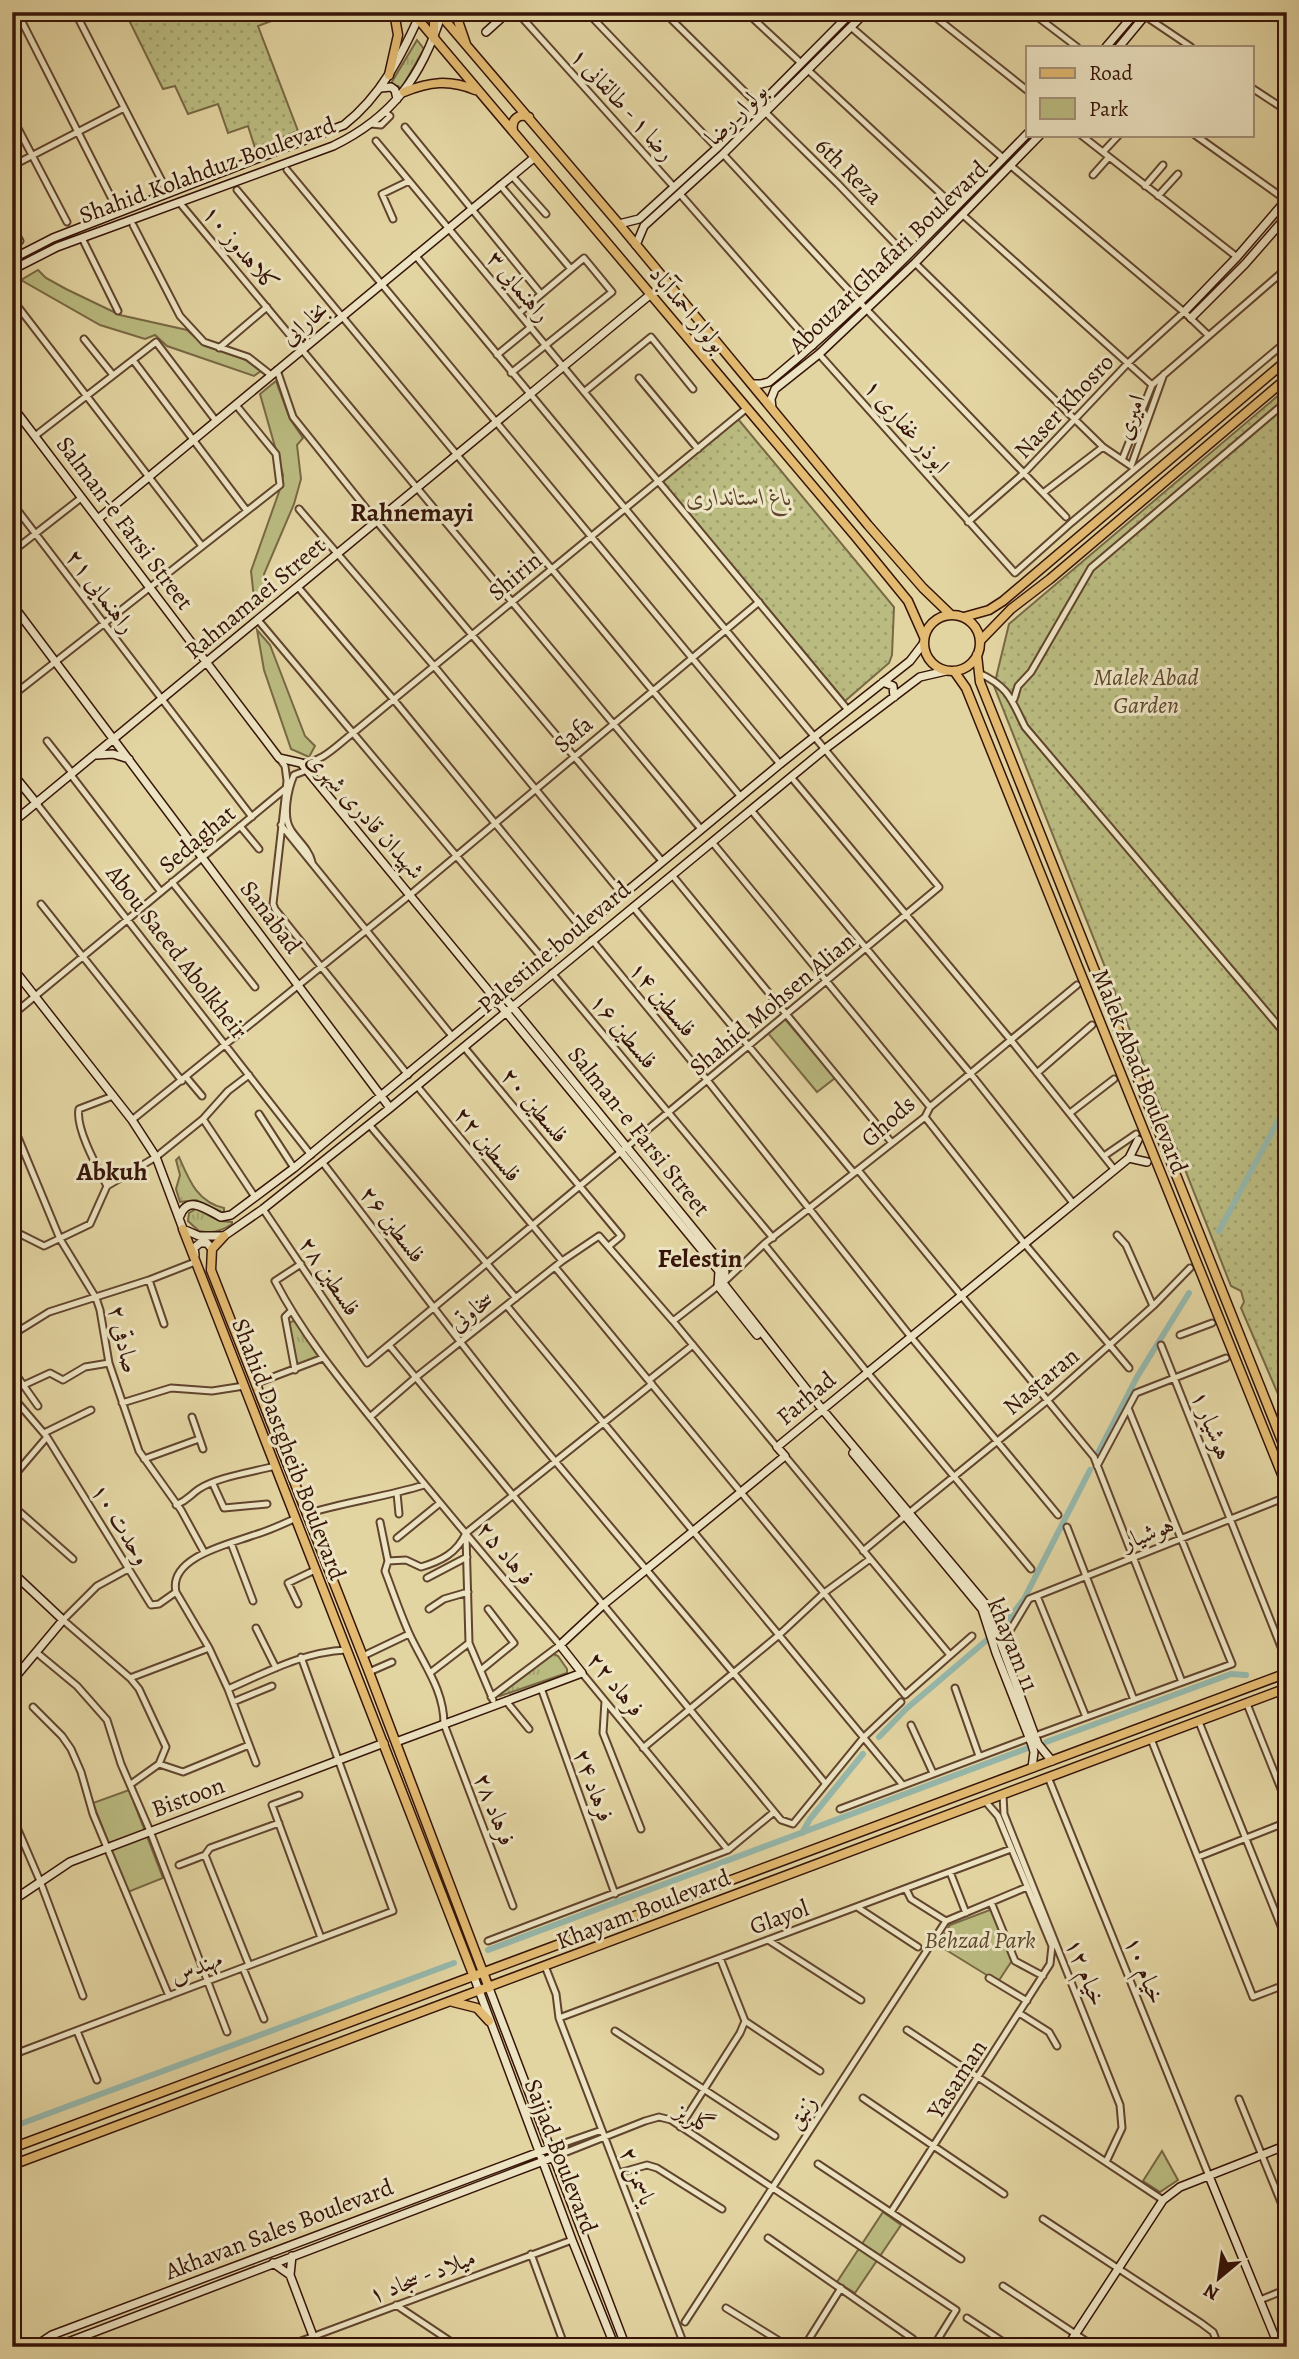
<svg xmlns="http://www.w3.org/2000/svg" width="1299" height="2359" font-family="Alegreya,Amiri,serif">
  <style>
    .grass { fill: url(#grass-tufts); stroke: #786844; stroke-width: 2 }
    .park { fill: #babb80; stroke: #786844; stroke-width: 2 }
    .garden { fill: url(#garden-dots); stroke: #786844; stroke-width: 2 }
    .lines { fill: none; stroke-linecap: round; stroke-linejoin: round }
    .canal { stroke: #96b8ac; stroke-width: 6 }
    .street-casing { stroke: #61442e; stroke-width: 9 }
    .secondary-casing { stroke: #361408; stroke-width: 10 }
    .primary-casing { stroke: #361408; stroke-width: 11 }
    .street { stroke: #ede4c3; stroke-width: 5 }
    .secondary { stroke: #ede4c3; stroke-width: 7 }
    .primary { stroke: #e2ba71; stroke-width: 8 }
    .labels { text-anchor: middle; stroke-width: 6; stroke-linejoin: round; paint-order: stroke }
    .street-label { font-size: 24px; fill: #361408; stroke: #ede4c3 }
    .park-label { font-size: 24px; font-style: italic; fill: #5e462c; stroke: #ede4c3 }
    .neighbourhood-label { font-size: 26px; font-weight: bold; fill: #361408; stroke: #ede4c3 }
  </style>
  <defs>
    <pattern id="grass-tufts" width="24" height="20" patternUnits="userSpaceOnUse" patternTransform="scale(1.75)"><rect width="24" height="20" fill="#babb80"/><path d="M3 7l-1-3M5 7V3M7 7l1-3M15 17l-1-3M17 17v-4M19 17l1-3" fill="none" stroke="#a0a06d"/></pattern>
    <pattern id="garden-dots" width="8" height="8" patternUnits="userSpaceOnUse" patternTransform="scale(1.75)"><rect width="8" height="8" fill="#babb80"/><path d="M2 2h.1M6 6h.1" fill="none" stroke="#a0a06d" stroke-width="1.8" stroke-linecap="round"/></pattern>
  </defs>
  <rect width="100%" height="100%" fill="#e3d5a2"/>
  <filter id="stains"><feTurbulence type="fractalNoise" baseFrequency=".00286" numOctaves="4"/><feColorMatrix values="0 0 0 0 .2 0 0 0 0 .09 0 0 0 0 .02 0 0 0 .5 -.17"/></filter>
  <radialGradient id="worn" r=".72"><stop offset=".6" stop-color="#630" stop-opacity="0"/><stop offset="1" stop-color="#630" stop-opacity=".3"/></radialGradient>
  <path class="grass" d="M417,40L424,49L401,89L398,86L390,85Z
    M179,1157C189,1180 197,1202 224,1208V1213L196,1200L180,1202L176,1189L180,1175L176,1160Z
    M196,1209L220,1221L232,1222V1224C222,1231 211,1234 199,1231L188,1221L189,1213Z
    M293,1321L296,1322L319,1357L297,1366L289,1323Z
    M552,1653L558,1656L567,1669V1673L500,1696L501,1691Z"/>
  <path class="park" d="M38,270L46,278L66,289L120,315L187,330L204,345L244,359L261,371L254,376L167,346L155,335L145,339L100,325L21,280Z
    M276,381L290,419L303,438L297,445L301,479L294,504L264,574L268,597L255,607L251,571L280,489L283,475L260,394Z
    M257,630L270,645L305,736L315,746L309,757L291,749L264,670Z
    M784,1018L835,1078L817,1092L767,1032Z
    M129,1790L163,1878L128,1892L93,1803Z
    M995,1908L1013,1959L998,1982L938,1945L950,1925Z
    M1162,2151L1178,2180L1160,2192L1143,2181Z
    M883,2212L901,2225L855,2293L837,2282Z"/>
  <path class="garden" d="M125,12H295L258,26L298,131L255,148L248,126L228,133L218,104L188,114L175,86L163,89Z
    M1287,388V1415L1241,1308L1244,1302L1241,1291L1231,1286L994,686L1009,624Z
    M738,419L894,607L892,655L889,663L845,701L664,484V479Z"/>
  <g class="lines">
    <path class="canal" d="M1219,1231L1287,1104
      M1098,1453L1137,1377L1189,1293
      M1004,1625L1024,1599L1090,1470
      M879,1737L906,1709L988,1639
      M1046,1742L1231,1674L1246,1675
      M802,1833L810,1819L863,1754
      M488,1950L1028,1748
      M12,2127L454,1963"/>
    <g class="street-casing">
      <path id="street" d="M17,12L116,207
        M75,12L168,193
        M517,12L674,187
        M587,12L717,148
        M664,12L838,184L907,256
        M746,12L801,63
        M835,12L844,21
        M929,12L1028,91
        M1031,12L1077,47
        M1145,16L1191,47
        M851,27L1003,158
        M808,70L955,207
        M1252,88L1287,111
        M12,117L67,222
        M371,124L381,125L390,116L386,113
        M405,127L541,294
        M1081,135L1237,257
        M1195,135L1286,200
        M376,141L848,710
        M1103,152L1118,136
        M723,154L867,310L1066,517
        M1010,165L1184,312L1208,335
        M12,166L124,108
        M287,170L780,764
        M1093,175L1109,157
        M512,176L546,214
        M500,185L571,269
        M1145,186L1163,165
        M237,190L741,797
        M680,194L813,346
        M1158,196L1178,174
        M179,202L701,829
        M963,215L1152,385
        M393,219L382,194L409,181
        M133,225L180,316L204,342L248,357L271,375
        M12,226L20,241
        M82,238L118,311
        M915,263L1103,447L1131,466L1164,374
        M12,299L202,546
        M84,339L113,375
        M219,348L267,307
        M819,354L1015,573L1072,522L1287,341
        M497,355L531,327
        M133,360L247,511
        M277,370L293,417L377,522L662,861
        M511,373L612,292L584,258L519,313
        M639,378L698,449
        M584,392L651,337L693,389
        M35,436L156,342L216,421
        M1122,460L1152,385L1287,268
        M1043,493L1103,447
        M12,503L252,817
        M299,509L434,666L622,894
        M968,522L1024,473L1128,363L1184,312
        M12,552L81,498
        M298,587L394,700L581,928
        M258,620L543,959
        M979,673C1009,687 1011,699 1025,727L1287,1036
        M12,696L280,485L276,454L236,405
        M1014,699L1018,686L1031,672L1091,568L1287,401
        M47,741L73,774
        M279,758L285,766L287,781L273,904L275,909L408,1075
        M301,763C322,763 337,745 353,733L747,408
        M307,770L294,775C288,789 282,817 291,830C298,841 309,849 312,862
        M71,775L161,892
        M791,777L1010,1039L1114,1169
        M37,804L311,1155
        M751,810L970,1073L1073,1203
        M281,825L452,1036
        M240,826L259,849
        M712,842L930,1107
        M672,875L892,1143
        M172,882L255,987
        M41,904L182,1081
        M633,907L854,1173
        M592,940L707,1080L911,1337L1058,1515
        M552,973L773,1238
        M12,1020L16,1012L285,789
        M464,1047L621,1236L609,1246
        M1037,1073L1092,1025
        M186,1077L202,1096
        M417,1086L562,1261
        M1070,1113L1114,1079
        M259,1114L294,1168
        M925,1117L1024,1243L1129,1368
        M203,1119L255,1197
        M132,1120L411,894L759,602
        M372,1128L516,1298
        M12,1131L17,1135L60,1239L96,1298L100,1310L109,1363L139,1451L181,1510L204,1552
        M1104,1156L1136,1134
        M323,1163C400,1263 475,1364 555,1461C645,1569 736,1674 825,1783
        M858,1170L1094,1457L1182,1682
        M107,1186C98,1169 75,1128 79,1109L113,1096
        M263,1209L367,1363L939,887L415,255
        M12,1230L44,1246L90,1224L107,1186L156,1157L203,1119L228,1091L249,1075
        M1117,1235L1126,1245L1153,1306
        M764,1244L867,1372L1031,1569
        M301,1264L275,1281C303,1335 341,1381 379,1428C438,1502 499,1573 560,1645L491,1697
        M555,1267L824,1593L905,1695L972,1636
        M149,1280L164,1324
        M724,1282L764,1244L925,1117L930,1107L1077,985
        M507,1306L902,1784
        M291,1311L285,1317L295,1370
        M673,1321L718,1286
        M12,1335L49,1312L149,1280L195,1262
        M1180,1335L1212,1323
        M389,1345L781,1820L793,1824L864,1737L901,1702
        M1161,1345L1287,1662
        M12,1369L38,1406
        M649,1380L693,1345
        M257,1383L323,1358
        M24,1385L50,1373L63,1380L85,1367L109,1363
        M12,1396L47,1437L151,1605L159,1604L176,1592
        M122,1403L171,1388L212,1391L244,1386
        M192,1417L203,1449
        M370,1417L415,1378L562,1261L599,1236L673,1321L777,1447
        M44,1433L91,1410
        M785,1456L950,1655
        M144,1459L199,1439
        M1097,1466L1136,1393L1226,1358
        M12,1478L47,1437
        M213,1484L224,1508L267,1504
        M397,1493L399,1514
        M12,1505L73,1559
        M176,1505C188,1500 190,1495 199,1489C217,1477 253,1472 275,1466
        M909,1513L1048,1400L1153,1306L1190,1268
        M306,1514C345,1502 385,1497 424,1485
        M380,1522L388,1561L385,1571C393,1592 400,1613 409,1633C423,1664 444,1689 444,1724L513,1906
        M1067,1527L1134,1700
        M466,1536L469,1643L493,1700
        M397,1538L440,1503
        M231,1543L253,1601
        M863,1551L905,1516
        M388,1561L406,1560L421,1567C441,1561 457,1553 466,1533L652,1384
        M128,1569L97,1586L63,1620L130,1678L139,1689L166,1747L159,1764L131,1784
        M427,1578L467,1557
        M1037,1596L1086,1717
        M298,1604L288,1583L315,1570
        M429,1609L444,1599L468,1592
        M256,1628L276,1668
        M999,1642L1008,1634L1029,1599L1281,1499
        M36,1652L77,1686L107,1720L121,1764L150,1831L227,2032
        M363,1656L409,1634
        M481,1670L514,1643L488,1609
        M369,1672L392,1662
        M430,1673L469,1643
        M582,1673L728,1850
        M130,1678L209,1648
        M541,1688L615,1894
        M955,1688L979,1756
        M228,1689C267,1672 303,1652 346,1650
        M506,1701L529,1729
        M605,1701L603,1733L641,1829
        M233,1702L272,1686
        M1247,1704L1287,1804
        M33,1707L62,1736L71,1749L81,1772L93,1814L169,1996
        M1199,1722L1287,1941
        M911,1725L933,1773
        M1040,1734L1232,1664L1128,1408
        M1151,1739L1253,1997L1287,1984
        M643,1748L779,1635L824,1593L870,1559
        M256,1763L228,1689L209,1648L176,1592C168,1557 230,1544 254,1535C268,1531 281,1525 294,1519
        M159,1764L183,1772L249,1745
        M1048,1777L1209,2176
        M299,1795L272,1805L321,1938
        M1003,1795L1004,1814L1120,2105L1122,2128L1106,2162
        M840,1809L1029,1738
        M12,1816L40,1881L83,1996
        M205,1855L249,1965
        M1198,1857L1287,1822
        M179,1865L205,1855L210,1848L279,1823
        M950,1872L966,1913
        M906,1889L911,1899L946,1921
        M991,1902L1015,1961L1043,1976
        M857,1907L918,1947
        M768,1940L861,2000
        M488,1941L728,1850L774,1812
        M720,1958L745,2021
        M545,1966L556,1994L559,2018L685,2347
        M243,1968L264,2019
        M989,1978L1027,2001
        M1019,2013L1049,2032L1057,2046
        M559,2018L1011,1849
        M745,2021L820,2071
        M907,2030L1163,2200
        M77,2031L97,2080
        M615,2031L775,2136
        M12,2055L393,1911L301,1657
        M1286,2080L1287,2082
        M863,2098L1004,2194
        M1239,2099L1287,2217
        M680,2127L740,2033L745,2021
        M550,2148L602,2130
        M554,2157L645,2121L659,2117L671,2120L956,2310L933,2347
        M818,2164L961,2259
        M619,2173L647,2165L657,2168L722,2209
        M891,2212L1050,1964L1052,1946L998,1816L985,1801
        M1043,2219L1201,2323L1213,2332L1217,2342
        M768,2238L913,2339
        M531,2254L565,2347
        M1003,2286L1095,2347
        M1260,2300L1287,2289
        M396,2305L459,2347
        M726,2308L789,2347
        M967,2318L1011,2347
        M685,2322L946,1921L1027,1887
        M285,2347L572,2240
        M804,2347L841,2288"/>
    </g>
    <g class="secondary-casing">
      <path id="secondary" d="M1274,12L1287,20
        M12,19L26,12
        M486,32L508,12
        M1106,47L1136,12
        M1119,47L1148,12
        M381,88L391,87L395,90L397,99
        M619,224L639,219L717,148L852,12
        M636,245L644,226L723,154L866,12
        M12,259L53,238L344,125C381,96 402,55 421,12
        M12,270L57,247L333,146C393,117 422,76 442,13
        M1184,312L1237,257L1287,199
        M1191,318L1245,264L1287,216
        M752,384H761L769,382C862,306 944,219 1028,133
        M12,406L279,758L301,763L719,1271L718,1286
        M772,409L771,399L775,389L819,354L915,263L1040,135
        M98,519L535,157
        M12,604L390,1108
        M883,682L893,686L894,697
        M97,755L113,754L129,759
        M12,773L37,804
        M12,823L651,294
        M12,967L132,1120L156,1157L183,1229L199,1236H224L263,1209L390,1108L825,749L920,677L946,671
        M502,994L723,1265L725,1272L723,1283
        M1129,1158L1147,1162
        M180,1216C188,1194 207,1210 221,1217L231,1215L294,1168L780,764L910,661L923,644
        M195,1255L194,1248L200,1243H207L212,1249
        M723,1283L822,1409L987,1606L1038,1744L1052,1761
        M718,1286L757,1335
        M853,1453L982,1609L996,1653L1032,1745L1034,1752L1032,1768
        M12,1572L63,1620L12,1681
        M396,1742L582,1673L560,1645L603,1605L785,1456L777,1447L1129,1158L1138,1140
        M12,1901L70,1862L384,1743
        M474,1977L572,2240L615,2347
        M489,1988L626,2347
        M1209,2176L1279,2347
        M292,2256L290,2275L313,2336
        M273,2263L290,2275
        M34,2347L52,2335L550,2148
        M55,2347L554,2157
        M1067,2347L1163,2200L1180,2187L1287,2145"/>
    </g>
    <g class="primary-casing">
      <path id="primary" d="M412,12L855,536L908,601L924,637
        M438,12L619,224L868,525L923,588L950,614
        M455,12L466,44
        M434,39V12
        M389,75L398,35L394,12
        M404,92C429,82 449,79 475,90
        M513,130C511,120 518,113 529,117
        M924 643a28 28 0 1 1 56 0a28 28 0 1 1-56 0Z
        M964,617L989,610L1003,601L1287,360
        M980,641L1011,609L1050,579L1287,378
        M977,655L980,682L1287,1454
        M954,671L966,688L1287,1487
        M183,1229L474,1977
        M224,1236L212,1249L211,1270L369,1672L489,1988
        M453,2002L477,2008L489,2021
        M12,2148L1287,1673
        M12,2165L1287,1688"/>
    </g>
    <use href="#street" class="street"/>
    <use href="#secondary" class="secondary"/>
    <use href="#primary" class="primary"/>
  </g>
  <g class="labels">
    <g class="street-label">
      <text transform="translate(623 104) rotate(48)" y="8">رضا ۱ - طالقانی ۱</text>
      <text transform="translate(736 114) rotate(-45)" y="8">بولوار رضا</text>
      <text transform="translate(207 170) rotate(-20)" y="8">Shahid Kolahduz Boulevard</text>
      <text transform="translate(849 171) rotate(45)" y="8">6th Reza</text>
      <text transform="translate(241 248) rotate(50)" y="8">کلاهدوز ۱۰</text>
      <text transform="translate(888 257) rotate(-44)" y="8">Abouzar Ghafari Boulevard</text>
      <text transform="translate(519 286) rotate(50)" y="8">راهنمایی ۳</text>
      <text transform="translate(688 309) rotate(50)" y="8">بولوار احمدآباد</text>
      <text transform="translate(304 323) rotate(-40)" y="8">بخارایی</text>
      <text transform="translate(1064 406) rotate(-47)" y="8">Naser Khosro</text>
      <text transform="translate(1130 417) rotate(-70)" y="8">امیری</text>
      <text transform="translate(907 426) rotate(49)" y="8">ابوذر غفاری ۱</text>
      <text transform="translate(125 523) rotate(53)" y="8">Salman-e Farsi Street</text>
      <text transform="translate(515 576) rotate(-40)" y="8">Shirin</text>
      <text transform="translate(101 591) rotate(53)" y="8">راهنمایی ۲۱</text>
      <text transform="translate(255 598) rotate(-40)" y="8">Rahnamaei Street</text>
      <text transform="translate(573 734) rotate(-40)" y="8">Safa</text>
      <text transform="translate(366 815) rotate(48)" y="8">شهیدان قادری شهری</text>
      <text transform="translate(197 839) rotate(-40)" y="8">Sedaghat</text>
      <text transform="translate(271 917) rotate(53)" y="8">Sanabad</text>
      <text transform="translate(554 947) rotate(-40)" y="8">Palestine boulevard</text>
      <text transform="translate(177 952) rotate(52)" y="8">Abou Saeed Abolkheir</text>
      <text transform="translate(663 999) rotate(50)" y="8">فلسطین ۱۴</text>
      <text transform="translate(772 1004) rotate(-40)" y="8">Shahid Mohsen Alian</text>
      <text transform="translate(624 1031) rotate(50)" y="8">فلسطین ۱۶</text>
      <text transform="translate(1140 1071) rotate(68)" y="8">Malek Abad Boulevard</text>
      <text transform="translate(535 1105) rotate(50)" y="8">فلسطین ۲۰</text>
      <text transform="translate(888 1121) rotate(-42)" y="8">Ghods</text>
      <text transform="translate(639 1131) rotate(51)" y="8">Salman-e Farsi Street</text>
      <text transform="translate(488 1144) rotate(50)" y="8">فلسطین ۲۲</text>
      <text transform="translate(393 1224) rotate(52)" y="8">فلسطین ۲۶</text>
      <text transform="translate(330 1276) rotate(56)" y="8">فلسطین ۲۸</text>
      <text transform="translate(471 1311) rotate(-38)" y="8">سخاوتی</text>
      <text transform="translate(124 1339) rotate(77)" y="8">صادقی ۲</text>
      <text transform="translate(1041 1381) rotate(-40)" y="8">Nastaran</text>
      <text transform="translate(806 1398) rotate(-40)" y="8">Farhad</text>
      <text transform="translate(1212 1425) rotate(68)" y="8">هوشیار ۱</text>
      <text transform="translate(289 1449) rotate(69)" y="8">Shahid Dastgheib Boulevard</text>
      <text transform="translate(121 1524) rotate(58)" y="8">وحدت ۱۰</text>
      <text transform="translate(1148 1533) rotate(-22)" y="8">هوشیار</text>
      <text transform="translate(506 1553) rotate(50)" y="8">فرهاد ۲۵</text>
      <text transform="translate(1013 1645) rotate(68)" y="8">khayam 11</text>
      <text transform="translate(616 1684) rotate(51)" y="8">فرهاد ۲۲</text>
      <text transform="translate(594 1785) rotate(70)" y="8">فرهاد ۲۴</text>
      <text transform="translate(188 1797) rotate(-20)" y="8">Bistoon</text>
      <text transform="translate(495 1809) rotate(69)" y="8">فرهاد ۲۸</text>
      <text transform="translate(643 1909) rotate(-21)" y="8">Khayam Boulevard</text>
      <text transform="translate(779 1917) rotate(-20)" y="8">Glayol</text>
      <text transform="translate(196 1967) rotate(-21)" y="8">مهندس</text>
      <text transform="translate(1145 1970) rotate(68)" y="8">خیام ۱۰</text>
      <text transform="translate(1086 1972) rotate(68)" y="8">خیام ۱۲</text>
      <text transform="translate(957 2079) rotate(-57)" y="8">Yasaman</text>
      <text transform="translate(801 2112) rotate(-57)" y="8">زنبق</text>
      <text transform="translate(695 2118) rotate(30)" y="8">گلریز</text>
      <text transform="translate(561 2156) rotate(69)" y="8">Sajjad Boulevard</text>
      <text transform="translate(638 2176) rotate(69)" y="8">یاسمن ۲</text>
      <text transform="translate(279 2229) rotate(-21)" y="8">Akhavan Sales Boulevard</text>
      <text transform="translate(422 2276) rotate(-21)" y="8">میلاد - سجاد ۱</text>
    </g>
    <g class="park-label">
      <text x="739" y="505">باغ استانداری</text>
      <text x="1146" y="685">Malek Abad<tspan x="1146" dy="28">Garden</tspan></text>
      <text x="980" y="1948">Behzad Park</text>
    </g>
    <g class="neighbourhood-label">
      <text x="412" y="521">Rahnemayi</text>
      <text x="112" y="1180">Abkuh</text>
      <text x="700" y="1267">Felestin</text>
    </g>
  </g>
  <rect width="1299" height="2359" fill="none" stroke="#e3d5a2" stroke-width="42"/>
  <rect x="14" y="14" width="1271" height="2331" fill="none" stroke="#361408" stroke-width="3.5"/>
  <rect x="21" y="21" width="1257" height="2317" fill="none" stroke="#361408" stroke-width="2"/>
  <rect x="1026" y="46" width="228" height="91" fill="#ede4c3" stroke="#a49178" stroke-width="2"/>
  <rect x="1040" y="68" width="35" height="10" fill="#e2ba71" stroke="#a49178" stroke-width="2"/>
  <text x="1089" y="80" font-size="21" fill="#361408">Road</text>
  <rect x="1040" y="98" width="35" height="21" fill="#babb80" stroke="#a49178" stroke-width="2"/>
  <text x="1089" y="116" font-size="21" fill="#361408">Park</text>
  <g transform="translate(1219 2278) rotate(209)" stroke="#ede4c3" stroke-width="5" paint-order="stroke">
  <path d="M0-5L12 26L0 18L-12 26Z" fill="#361408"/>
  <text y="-10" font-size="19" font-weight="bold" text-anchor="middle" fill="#361408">N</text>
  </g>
  <rect width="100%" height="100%" filter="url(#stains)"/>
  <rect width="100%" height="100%" fill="url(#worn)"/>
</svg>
